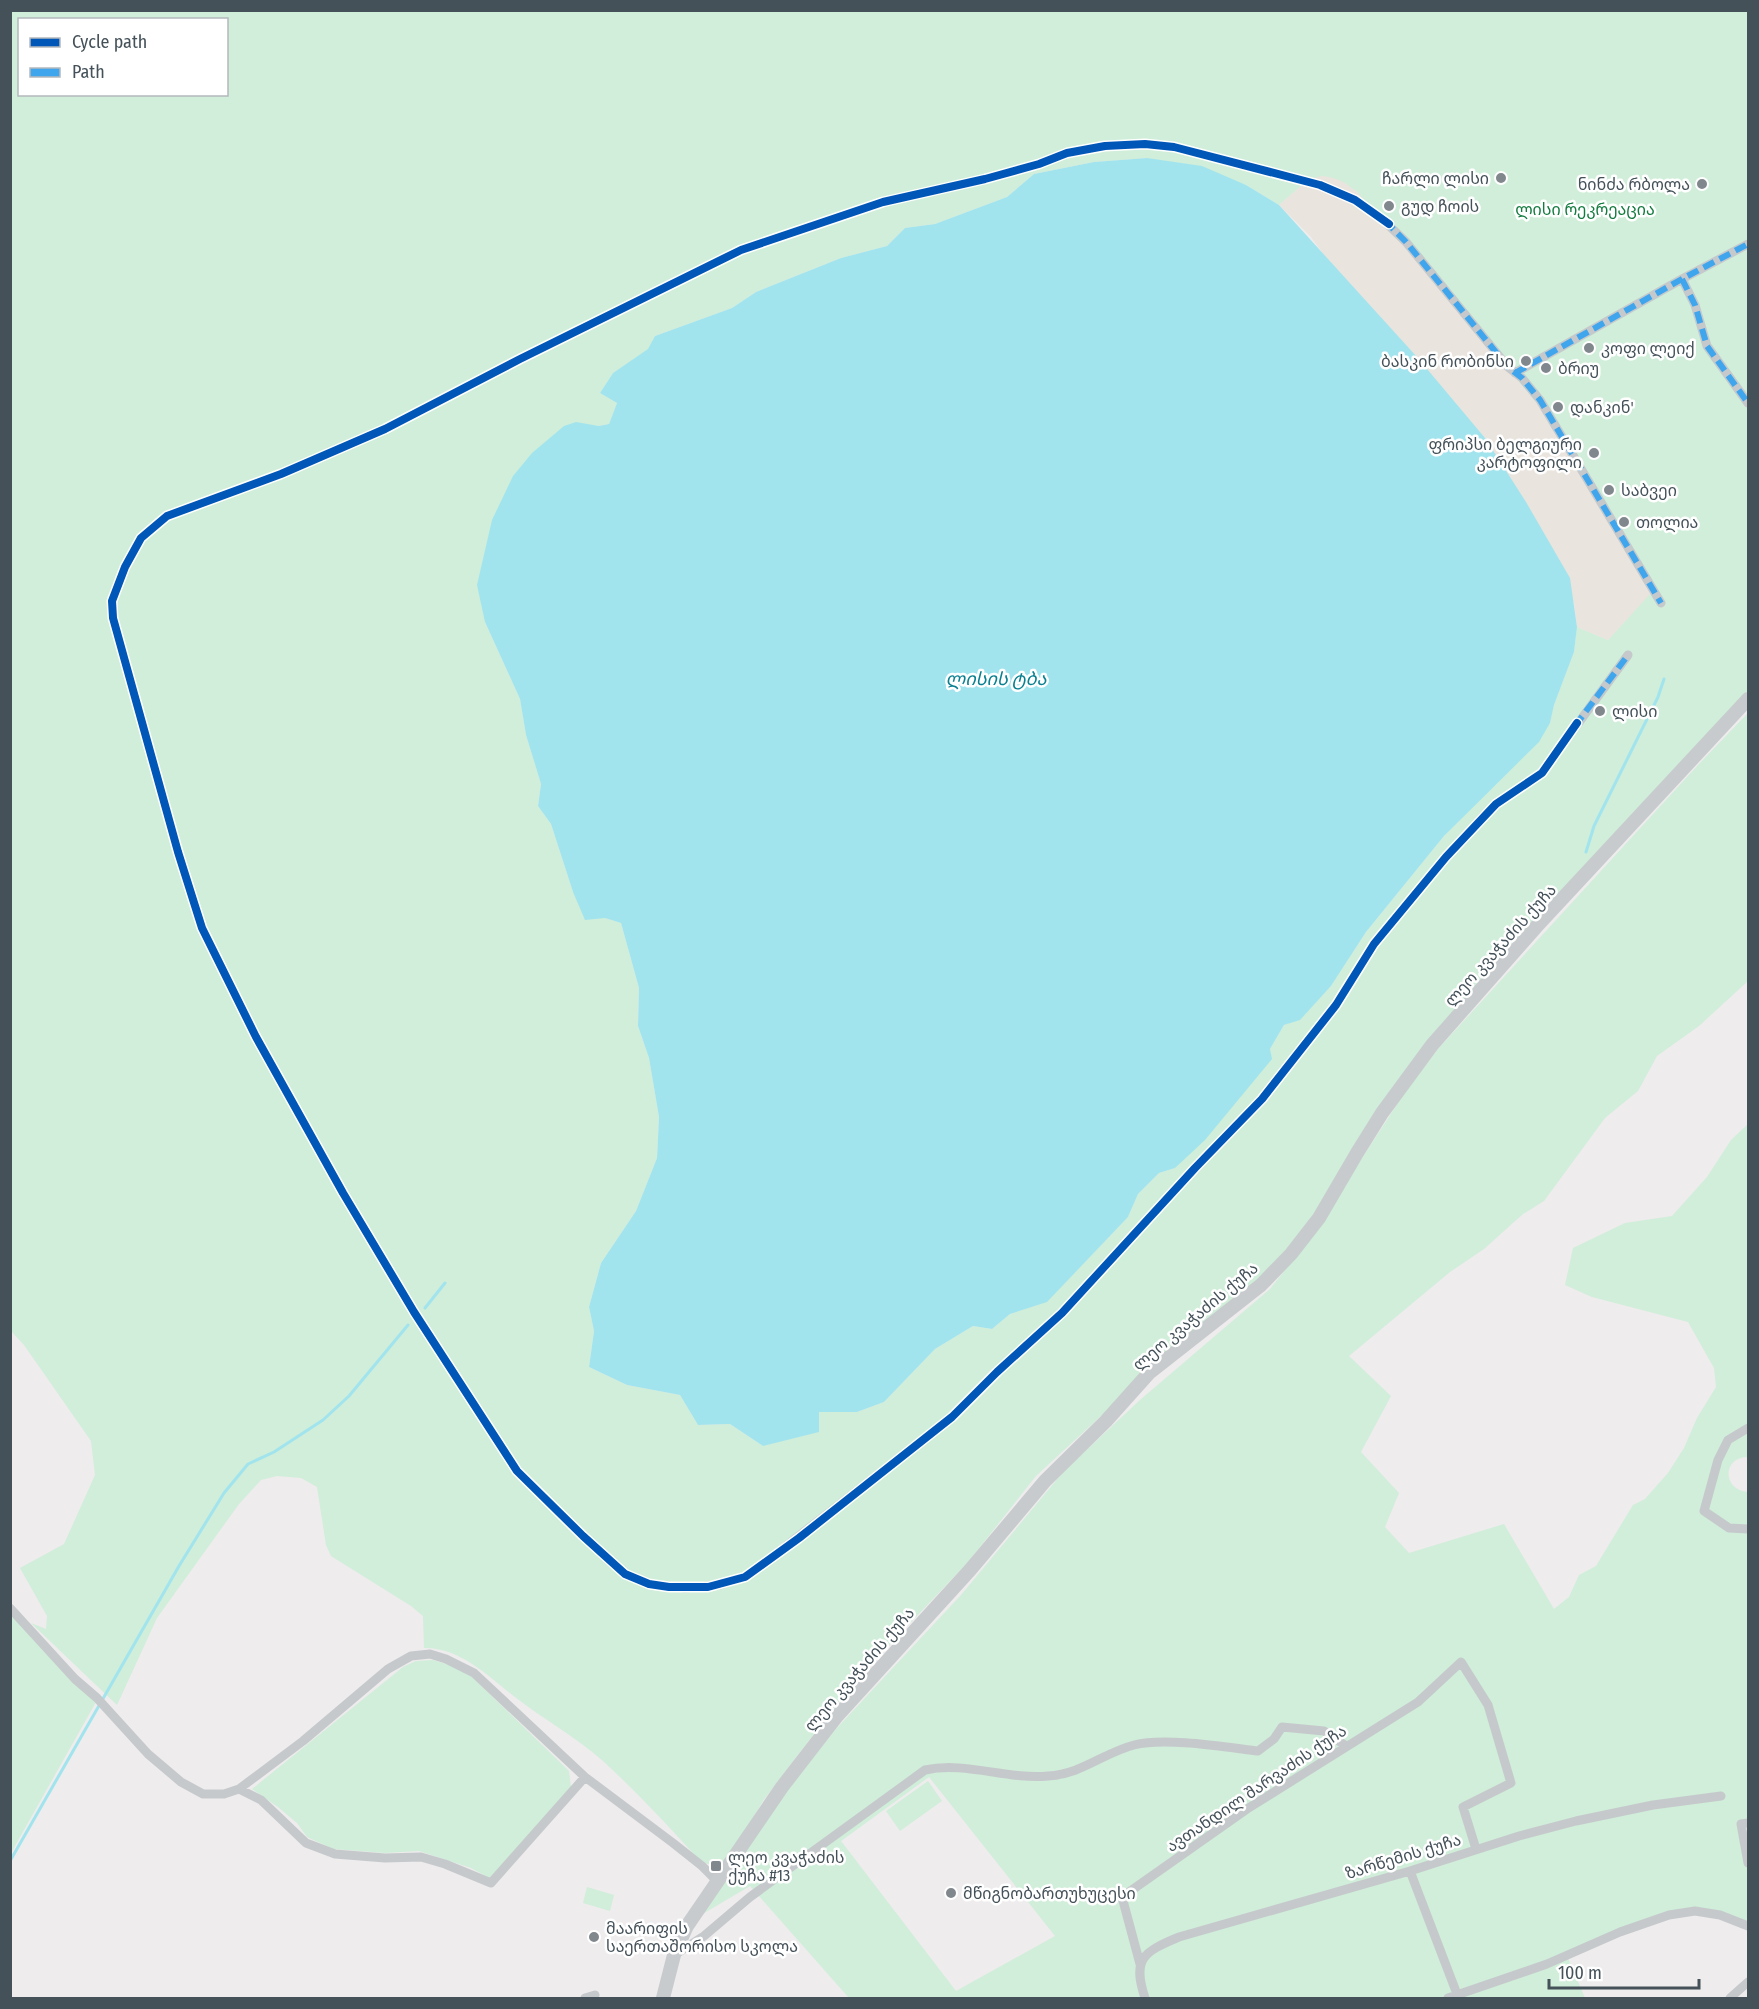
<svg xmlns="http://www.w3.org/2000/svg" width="1759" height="2009" font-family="'Fira Sans Condensed','Noto Sans Georgian',sans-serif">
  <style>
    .green { fill: #d0eed9; fill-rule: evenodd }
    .sand { fill: #e9e4dd }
    .water { fill: #a2e4ee }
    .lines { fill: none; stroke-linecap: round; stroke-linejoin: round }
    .stream { stroke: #a2e4ee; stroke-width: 3 }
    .street { stroke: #c6c9cc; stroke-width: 9 }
    .secondary { stroke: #c8cbce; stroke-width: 14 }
    .quiet { stroke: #3fa5ed; stroke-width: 6; stroke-dasharray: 12 6; stroke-linecap: butt }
    .cycleway-casing { stroke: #fff; stroke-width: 11 }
    .cycleway { stroke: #0057b8; stroke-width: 8 }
    .poi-dot { fill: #80878d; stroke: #fff; stroke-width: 2 }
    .labels { text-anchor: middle; stroke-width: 5; stroke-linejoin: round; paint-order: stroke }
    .poi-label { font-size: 16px; fill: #445159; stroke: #fff; text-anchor: start }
    .park-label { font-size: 16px; fill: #137b3f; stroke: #fff }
    .street-label { font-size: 16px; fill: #445159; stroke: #fff }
    .water-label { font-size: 18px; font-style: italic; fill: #098091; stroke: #fff }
  </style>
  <rect width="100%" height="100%" fill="#eeeced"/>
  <path class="green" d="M11,11H1748V690L1713,731L1531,923L1315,1213L1289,1251L1258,1283L1103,1417L1102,1415L1036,1476L969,1561L875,1660L832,1710L763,1801L746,1830L720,1866L702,1863C670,1828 638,1793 603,1761C576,1737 543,1719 515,1697C489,1677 460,1647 424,1648L423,1616L411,1606L331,1556L326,1545L317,1487L301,1478L277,1476L261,1480L239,1504L157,1618L117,1705L31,1623L46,1629L47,1616L20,1568L64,1544L95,1475L91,1441L24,1345L11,1331ZM20,20H226V94H20ZM1147,158L1246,185L1279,205L1308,180L1344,183L1357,192L1453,305L1609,526L1650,593L1608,640L1577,627L1574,652L1554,705L1550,723L1490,789L1444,836L1366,932L1331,986L1300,1019L1284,1025L1270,1049L1271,1059L1175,1168L1159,1173L1138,1194L1128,1217L1047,1301L1010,1314L992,1329L973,1326L935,1349L884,1402L857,1412H819L763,1446L730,1424L698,1425L680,1395L627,1385L589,1367L594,1331L589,1307L601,1263L636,1211L657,1158L659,1117L649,1058L638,1026L639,988L621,923L605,918L573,892L551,824L538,806L541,784L526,735L520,699L485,622L576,423L599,426L609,424L617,403L600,393L613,373L649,349L655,336L732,308L756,292L841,258L887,246L905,228L935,224L1007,197L1034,174L1094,162Z
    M1748,713V981L1699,1026L1657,1056L1638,1091L1605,1118L1544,1201L1523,1214L1484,1249L1450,1272L1349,1356L1391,1396L1361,1452L1399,1493L1385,1527L1409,1553L1504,1524L1554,1609L1569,1597L1579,1575L1596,1566L1633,1505L1645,1499L1668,1473L1684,1448L1697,1418L1716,1387L1714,1368L1688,1322L1592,1297L1565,1285L1573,1248L1625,1223L1672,1216L1707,1177L1731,1140L1748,1124V1457C1722,1457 1722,1490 1748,1492V1823L1742,1824L1748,1863V1926L1720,1915H1669L1568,1958L1585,1998H849L750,1886L701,1915L783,1796L835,1730L961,1595L1064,1471L1140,1400L1270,1289L1309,1240L1405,1092L1438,1049L1698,765ZM929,1777L1055,1936L956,1991L841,1841Z
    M11,1612L96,1702L11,1853Z
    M433,1660L450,1665L469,1674L569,1771L571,1787L491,1879L471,1868L419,1851L385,1853L333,1849L307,1837L297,1823L278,1807L252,1789L403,1667L416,1661Z
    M928,1781L942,1801L900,1831L886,1811Z
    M587,1887L614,1895L610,1911L583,1903Z"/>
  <path class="sand" d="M1321,176C1341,176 1355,190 1369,204L1541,408L1651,593L1608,640L1577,627L1574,603L1311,237L1279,205L1308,180Z"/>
  <path class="water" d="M1147,158L1202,166L1246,185L1279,205L1417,357L1485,438L1526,502L1570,578L1577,627L1574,652L1554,705L1550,723L1539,742L1444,836L1366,932L1331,986L1300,1020L1284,1025L1270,1049L1272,1059L1205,1140L1175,1168L1159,1173L1138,1194L1128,1217L1047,1302L1010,1314L992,1329L973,1326L935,1349L884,1402L857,1412H819V1432L763,1446L730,1424L698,1425L680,1395L627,1385L589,1367L594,1331L589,1307L601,1263L636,1211L657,1158L659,1117L649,1058L638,1026L639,988L621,923L605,918L585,920L573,892L551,824L538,806L541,784L526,735L520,699L485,622L477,585L492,520L513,476L532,453L564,426L576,422L599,426L609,424L617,403L600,393L613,373L648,349L655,336L732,308L756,292L841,258L887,246L905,228L935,224L1007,197L1034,174L1094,162Z"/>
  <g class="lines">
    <path class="stream" d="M1586,852L1594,826L1658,697L1664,679
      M425,1308L445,1283
      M10,1861L179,1566L224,1493L248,1464L274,1452L323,1420L349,1396L408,1325"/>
    <path class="street" d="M1682,279L1695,305L1707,346L1748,403
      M1515,373L1682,279L1748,244
      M1628,655L1542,773L1496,804L1485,814L1446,857L1374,944L1336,1005L1262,1099L1195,1168L1062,1313L997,1372L952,1417L773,1556L745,1577L720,1585L685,1588L649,1584L625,1574L608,1560L517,1471L414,1312L343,1193L256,1037L218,961L202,928L178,852L121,646L113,618L112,601L117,585L141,538L167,516L281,474L385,429L520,359L741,250L883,202L985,179L1039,164L1067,153L1105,146L1145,144L1174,147L1320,185L1343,194L1379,216L1406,242L1508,367L1522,378L1540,400L1661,603
      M1748,1428L1728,1440L1718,1460L1704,1511L1729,1528L1748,1529
      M10,1608L75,1679L97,1698L148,1754L181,1782L203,1794H224L239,1789L303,1741L388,1669L411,1656L430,1654L446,1659L474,1673L585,1777L673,1843L702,1866L718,1882
      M239,1789L261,1800L306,1843L335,1854L385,1858L421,1857L445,1864L491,1883L585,1777
      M1748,1823L1741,1824L1748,1863
      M1410,1871L1457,1994
      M676,1954L704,1936L750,1897L925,1770C965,1761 1008,1780 1048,1776C1082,1774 1103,1753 1134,1745C1165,1737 1225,1747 1258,1751L1274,1739L1282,1727L1324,1731L1346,1746
      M1140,1964L1122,1897L1247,1809L1418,1702L1461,1662L1488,1705L1511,1783L1463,1807L1476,1849
      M585,1998L595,1995
      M1145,1998C1132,1959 1143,1952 1179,1937L1410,1871L1519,1836L1576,1821L1653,1805L1721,1796
      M1448,1998L1547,1964L1620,1932L1669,1915L1695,1911L1720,1915L1748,1926
      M1730,1998L1748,1982"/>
    <path class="secondary" d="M663,1998L674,1955L687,1926L782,1787L837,1716L970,1570L1045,1481L1106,1421L1149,1373L1261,1285L1291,1254L1319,1218L1357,1153L1382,1113L1432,1045L1536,927L1748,699"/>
    <path class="quiet" d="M1385,221L1406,242L1508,367L1522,378L1540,400L1661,603
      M1682,279L1695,305L1707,346L1748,403
      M1515,373L1682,279L1748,244
      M1575,726L1628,655"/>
    <g class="cycleway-casing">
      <path id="cycleway" d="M1389,224L1355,200L1320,185L1174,147L1145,144L1105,146L1067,153L1039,164L985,179L883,202L741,250L520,359L385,429L281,474L167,516L141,538L125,567L112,601L113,618L178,852L202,928L256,1037L343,1193L414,1312L517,1471L583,1536L625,1574L649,1584L669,1587H708L745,1577L799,1538L952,1417L997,1372L1062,1313L1195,1168L1262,1099L1336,1005L1374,944L1446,857L1496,804L1542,773L1577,723"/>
    </g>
    <use href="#cycleway" class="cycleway"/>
  </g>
  <g class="poi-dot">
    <circle cx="1501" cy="178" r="6"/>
    <circle cx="1702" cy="184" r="6"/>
    <circle cx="1389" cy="206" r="6"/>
    <circle cx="1589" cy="348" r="6"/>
    <circle cx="1526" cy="361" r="6"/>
    <circle cx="1546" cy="368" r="6"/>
    <circle cx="1558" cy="407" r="6"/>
    <circle cx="1594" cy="453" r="6"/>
    <circle cx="1609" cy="490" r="6"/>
    <circle cx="1624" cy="522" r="6"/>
    <circle cx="1600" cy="711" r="6"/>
    <rect x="710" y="1860" width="12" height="12" rx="3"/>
    <circle cx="951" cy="1893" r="6"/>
    <circle cx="594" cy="1937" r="6"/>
  </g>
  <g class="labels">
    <g class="poi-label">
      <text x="1489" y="184" text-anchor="end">ჩარლი ლისი</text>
      <text x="1690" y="190" text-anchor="end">ნინძა რბოლა</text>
      <text x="1401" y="212">გუდ ჩოის</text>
      <text x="1601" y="354">კოფი ლეიქ</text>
      <text x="1514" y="367" text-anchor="end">ბასკინ რობინსი</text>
      <text x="1558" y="374">ბრიუ</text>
      <text x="1570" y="413">დანკინ'</text>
      <text x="1582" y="450" text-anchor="end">ფრიპსი ბელგიური<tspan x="1582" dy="18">კარტოფილი</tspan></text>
      <text x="1621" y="496">საბვეი</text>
      <text x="1636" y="528">თოლია</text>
      <text x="1612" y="717">ლისი</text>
      <text x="728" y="1863">ლეო კვაჭაძის<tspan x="728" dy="18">ქუჩა #13</tspan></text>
      <text x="963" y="1899">მწიგნობართუხუცესი</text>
      <text x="606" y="1934">მაარიფის<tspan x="606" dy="18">საერთაშორისო სკოლა</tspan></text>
    </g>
    <g class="park-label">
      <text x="1585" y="215">ლისი რეკრეაცია</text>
    </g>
    <g class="street-label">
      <text transform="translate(1500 945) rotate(-48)" y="6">ლეო კვაჭაძის ქუჩა</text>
      <text transform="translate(1195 1316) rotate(-40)" y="6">ლეო კვაჭაძის ქუჩა</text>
      <text transform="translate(859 1669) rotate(-49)" y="6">ლეო კვაჭაძის ქუჩა</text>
      <text transform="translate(1256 1788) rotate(-34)" y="6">ავთანდილ შარვაძის ქუჩა</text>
      <text transform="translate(1403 1856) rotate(-17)" y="6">ზარწემის ქუჩა</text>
    </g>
    <g class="water-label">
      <text x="996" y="685">ლისის ტბა</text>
    </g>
  </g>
  <rect width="1759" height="2009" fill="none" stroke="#445159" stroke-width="24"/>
  <rect x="18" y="18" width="210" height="78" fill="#ffffff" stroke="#b4b9bd" stroke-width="1.5"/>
  <rect x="30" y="38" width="30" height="9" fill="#0057b8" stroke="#b4b9bd" stroke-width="1.5"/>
  <text x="72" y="48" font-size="18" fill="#445159">Cycle path</text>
  <rect x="30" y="68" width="30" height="9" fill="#3fa5ed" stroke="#b4b9bd" stroke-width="1.5"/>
  <text x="72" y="78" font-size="18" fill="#445159">Path</text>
  <path d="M1549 1979v9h150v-9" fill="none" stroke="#445159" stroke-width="3"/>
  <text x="1558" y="1979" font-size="18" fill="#445159" stroke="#ffffff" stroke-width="4.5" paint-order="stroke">100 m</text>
</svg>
